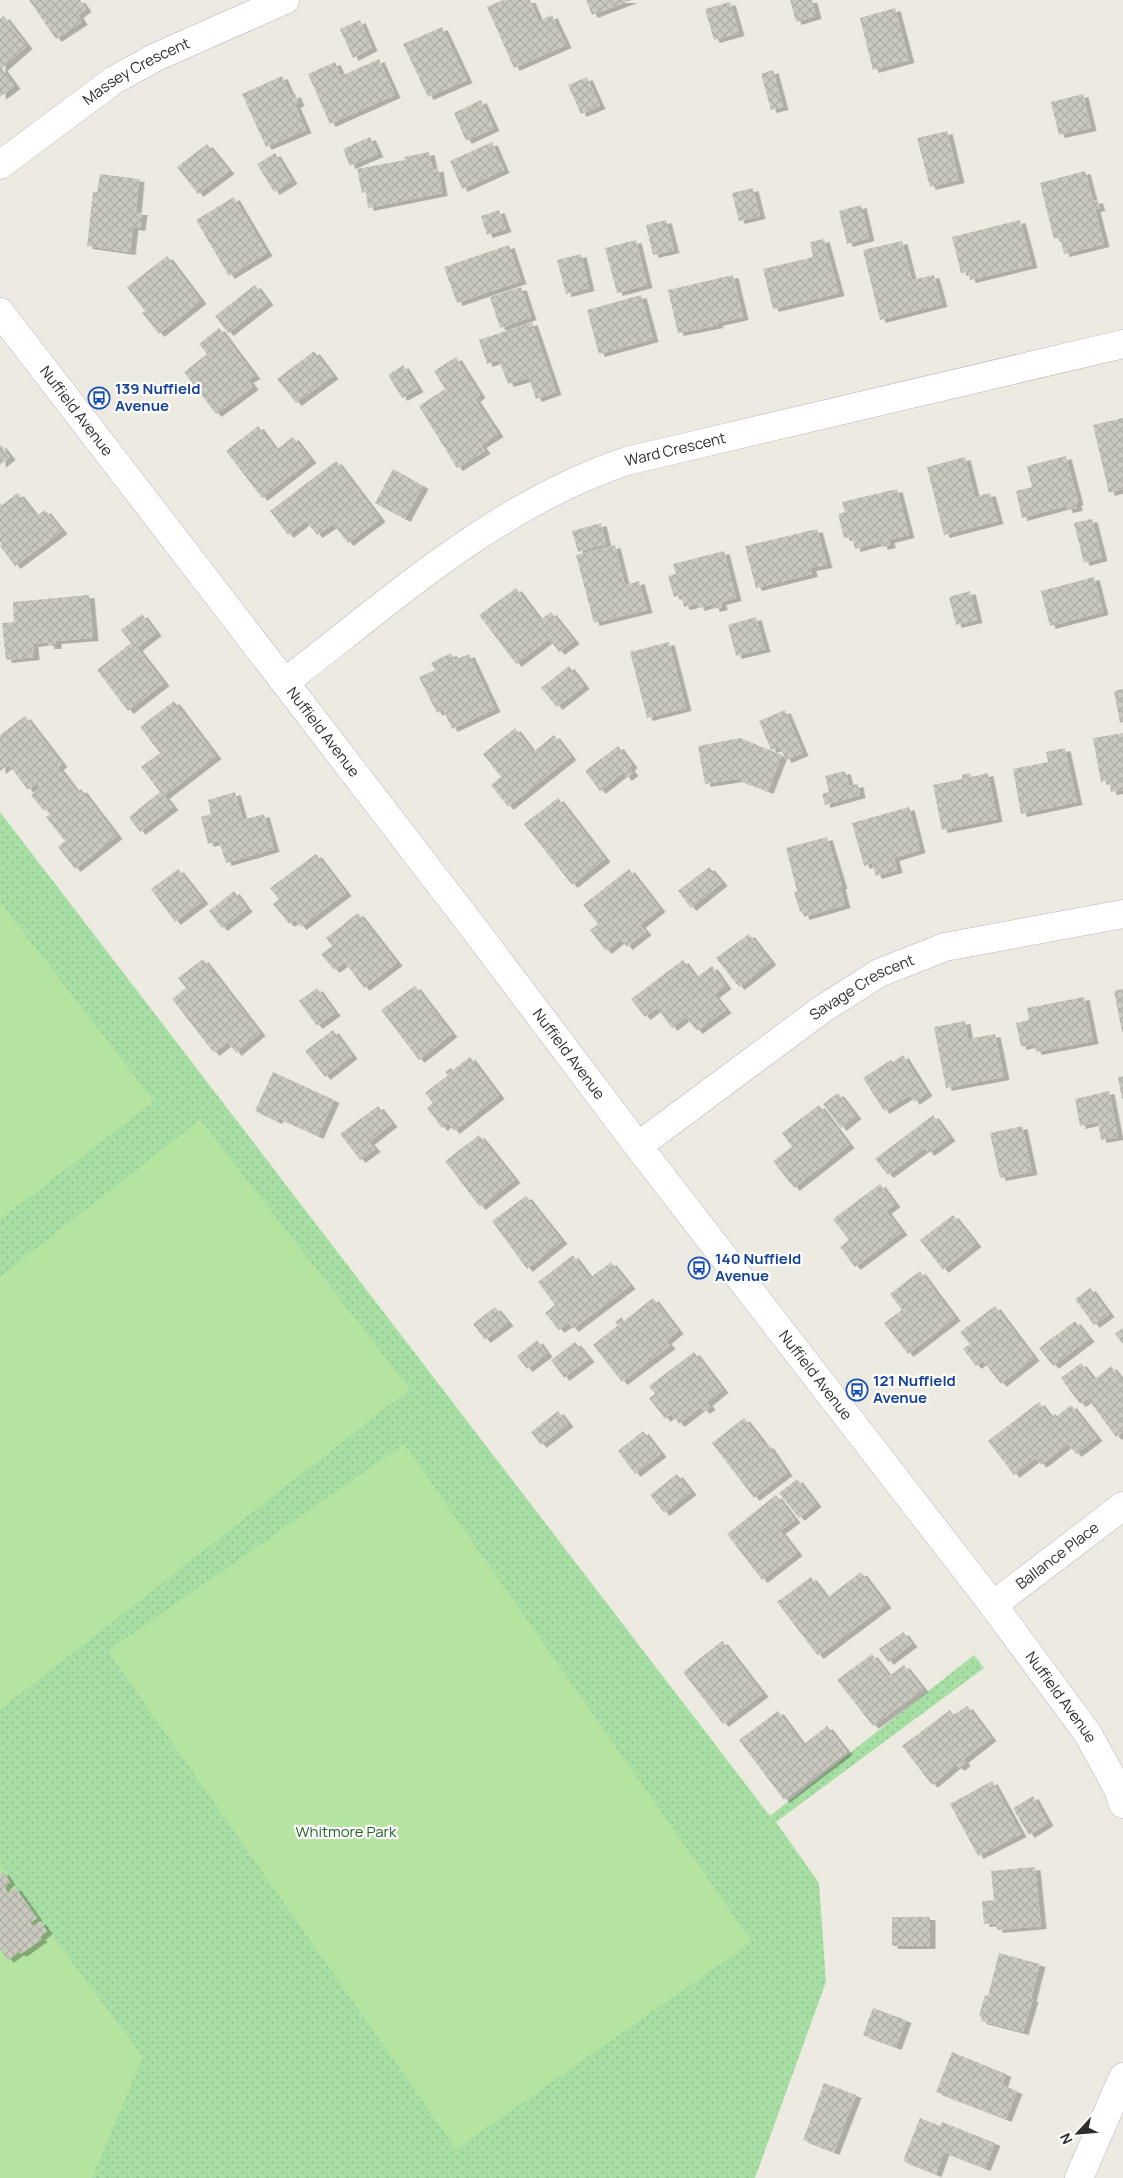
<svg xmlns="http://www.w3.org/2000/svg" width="1123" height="2178" font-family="Manrope,sans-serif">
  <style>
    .grass { fill: url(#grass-dots) }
    .pitch { fill: #b4e4a0 }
    .building { fill: url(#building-cross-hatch); filter: url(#shadow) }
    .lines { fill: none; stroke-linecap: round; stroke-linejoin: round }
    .street-casing { stroke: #b6b4bf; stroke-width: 29 }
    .street { stroke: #fff; stroke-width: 28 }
    .labels { text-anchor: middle; stroke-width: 4.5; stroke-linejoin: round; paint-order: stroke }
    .street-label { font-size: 15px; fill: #2d2d2d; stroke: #fff }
    .transit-label { font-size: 15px; font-weight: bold; fill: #164399; stroke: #fff; text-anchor: start }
    .park-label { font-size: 15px; fill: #226528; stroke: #fff }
  </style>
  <defs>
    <pattern id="grass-dots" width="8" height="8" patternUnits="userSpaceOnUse" patternTransform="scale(1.25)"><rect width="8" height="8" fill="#a6dea3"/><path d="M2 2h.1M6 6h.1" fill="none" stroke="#8fbf8d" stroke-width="1.8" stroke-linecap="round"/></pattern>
    <pattern id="building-cross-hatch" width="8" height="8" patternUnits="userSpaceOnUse" patternTransform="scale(1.25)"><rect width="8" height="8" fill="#c9c9bf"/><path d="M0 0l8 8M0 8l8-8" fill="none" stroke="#adada4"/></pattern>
    <filter id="shadow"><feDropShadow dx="5.5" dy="3" stdDeviation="0" flood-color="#0004"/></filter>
  </defs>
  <rect width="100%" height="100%" fill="#edebe1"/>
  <path class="grass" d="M0,812L770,1816L974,1655L984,1668L776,1822L819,1883L826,1982L755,2178H0Z"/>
  <path class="pitch" d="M0,902L154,1101L0,1220Z
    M200,1120L410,1389L0,1710V1277Z
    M404,1444L752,1942L456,2149L108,1651Z
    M0,1866L143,2057L92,2178H0Z"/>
  <path class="building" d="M29,0H80L86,9L78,15L82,22L56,39Z
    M503,0H530L539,21L552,15L566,45L514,68L487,7Z
    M586,0H632L592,15Z
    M790,0H812L816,16L796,22Z
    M730,2L739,33L714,40L705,9Z
    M895,8L909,60L873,70L860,18Z
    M4,16L27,46L2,68L15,86L0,97V19Z
    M360,20L372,48L353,58L340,29Z
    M442,27L467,80L428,97L403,44Z
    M379,59L395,95L330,124L308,74L335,62L341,76Z
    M773,70L783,107L771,110L761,74Z
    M282,76L291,96L295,94L299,103L295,105L306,130L266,147L242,94Z
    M587,77L600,106L581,114L568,85Z
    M1083,94L1091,128L1059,135L1051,102Z
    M481,100L494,128L466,141L454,113Z
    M947,131L959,180L930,187L917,138Z
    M370,137L378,154L350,166L343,149Z
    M492,142L504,170L462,189L450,161Z
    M207,144L229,171L198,194L177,167Z
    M429,152L433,170L438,168L442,193L368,208L366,192L362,193L357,169L405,160L404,157Z
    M275,153L292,181L274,192L257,164Z
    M1085,171L1093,201L1097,200L1100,208L1095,209L1104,244L1064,254L1060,237L1054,239L1040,183Z
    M100,174L139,179L136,212H142L140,228L133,227L130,252L87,246L93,192H97Z
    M753,188L760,216L739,221L732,193Z
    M234,197L267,253L229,276L196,220Z
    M861,205L869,238L847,244L839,211Z
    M499,210L506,229L487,235L481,216Z
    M666,220L674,250L653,255L646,225Z
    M1020,220L1032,265L970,280L968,272L961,273L952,237Z
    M824,239L839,293L773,309L763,269L813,257L810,242Z
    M636,240L647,285L617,293L605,248Z
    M902,241L912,280L934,275L942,304L880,320L863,250Z
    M509,245L521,281L457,303L444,267Z
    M581,254L589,288L566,294L557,260Z
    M167,256L201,301L159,334L142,313L145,311L127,287Z
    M733,275L743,317L717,323L718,325L678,333L668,290Z
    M255,285L268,302L228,333L215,316Z
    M521,287L531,317L500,328L490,297Z
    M641,295L653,339L599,354L587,310Z
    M532,322L556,392L536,399L529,378L508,384L499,360L487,364L479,340Z
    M219,328L255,376L248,380L253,387L216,414L184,372L207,354L199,344Z
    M314,351L333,376L296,403L277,379Z
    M456,357L480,395L475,399L498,434L481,445L485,451L457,468L419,406L445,389L434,371Z
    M403,365L418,389L402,398L388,375Z
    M1123,418V489L1109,493L1093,425Z
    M258,426L276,450L293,437L311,460L262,498L226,451Z
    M0,444L10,457L0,465Z
    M1066,456L1078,502L1076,503L1077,508L1067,510L1066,506L1022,518L1016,491L1032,487L1027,466Z
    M965,457L975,497L990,493L998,521L944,535L927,467Z
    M336,461L380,519L348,543L333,524L317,535L306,521L288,535L270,511Z
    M393,469L423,486L405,519L375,503Z
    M897,489L909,535L889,540L890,545L882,547L881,542L855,549L852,537L844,538L838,514L845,512L842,502Z
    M18,493L36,516L45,510L62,531L15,566L0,546L2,544L0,542V503L2,505Z
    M1092,519L1102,558L1084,563L1074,523Z
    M601,523L606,544L578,552L572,531Z
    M817,529L827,565L811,568L812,574L756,588L745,546Z
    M615,545L625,585L639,581L647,610L594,623L576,555Z
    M724,551L736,598L721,602L722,607L714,609L713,604L699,608L698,604L684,607L681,595L674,597L668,576L676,574L673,564Z
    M1094,577L1103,612L1050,626L1041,591Z
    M516,588L540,620L551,612L574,641L559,652L549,639L516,664L479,615Z
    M970,591L977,620L956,625L949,597Z
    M89,595L93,638L56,641V646H49L48,642L33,644L34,657L6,660L2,623L14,622L13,602Z
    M142,614L156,633L137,648L164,683L128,711L97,670L131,643L121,630Z
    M756,617L765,649L736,656L728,625Z
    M669,642L686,708L647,718L630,652Z
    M451,653L455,660L469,654L495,709L452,729L443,709L437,713L419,677L435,670L431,663Z
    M569,666L584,686L557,707L541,688Z
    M1123,689V722L1120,723L1114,691Z
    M174,701L216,756L164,796L173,807L140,832L129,817L160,792L141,767L160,753L140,727Z
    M785,710L803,753L786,760L780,747L771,750L759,721Z
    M25,716L62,764L58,767L77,792L81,789L117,836L75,869L58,847L65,841L46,817L50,814L46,809L44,811L31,795L40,788L37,783L28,790L9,765L0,771V735Z
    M515,728L533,752L554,735L571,757L508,807L491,785L501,777L483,754Z
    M1123,733V790L1111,792L1109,780L1101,782L1093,738Z
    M740,738L782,755L768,791L737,779L705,784L698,746Z
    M618,746L632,765L629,768L633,773L626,778L623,773L600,791L585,771Z
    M1065,748L1077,802L1021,814L1013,769L1048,762L1046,752Z
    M845,771L849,786L858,784L860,795L825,805L822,794L829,792L825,776Z
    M970,773L971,777L988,773L997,819L942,830L933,785L962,779V775Z
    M235,792L243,820L264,814L274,849L226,863L219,841L208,844L201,817L211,814L208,800Z
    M558,798L605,859L572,885L524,824Z
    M909,807L920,850L894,858L897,870L876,876L872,863L864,866L852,823Z
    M827,837L842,886H840L845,905L804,917L802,911L800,912L794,892L797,891L786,848Z
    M316,854L346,893L301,927L295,920L289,924L273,904L279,899L270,888Z
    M709,867L722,883L691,908L678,891Z
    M178,869L203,901L175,922L151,889Z
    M629,869L660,909L640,925L646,932L627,947L621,939L606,951L590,930L598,924L583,905Z
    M234,891L247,909L222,928L209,911Z
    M358,913L397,963L364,988L345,962L334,970L321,954L332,946L326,938Z
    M749,934L771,962L739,987L716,958Z
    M203,959L260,1033L236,1053L228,1042L214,1053L172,999L186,988L178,978Z
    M683,960L696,978L712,966L726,986L714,995L726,1010L697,1031L686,1017L672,1028L657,1008L645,1017L631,999Z
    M415,986L452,1034L419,1060L381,1010Z
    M317,988L335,1013L317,1026L299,1001Z
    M1123,989V1032H1122L1114,991Z
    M1084,997L1093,1041L1036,1052L1034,1044L1021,1047L1016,1023L1029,1020L1027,1008Z
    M965,1021L968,1039L995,1034L1004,1077L946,1088L934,1027Z
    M333,1030L352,1056L325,1077L305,1051Z
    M903,1055L927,1093L914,1102L910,1095L884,1111L863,1078L891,1060L893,1062Z
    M470,1057L499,1096L454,1131L448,1123L442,1128L427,1108L433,1103L425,1093L448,1075L445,1072L451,1068L453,1070Z
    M273,1072L334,1100L318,1136L278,1118L277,1121L255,1111Z
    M1123,1076V1098L1122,1099L1118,1077Z
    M1109,1091L1118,1137L1101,1140L1098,1122L1080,1126L1075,1099Z
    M838,1093L856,1116L841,1128L823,1104Z
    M819,1105L849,1145L794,1188L773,1161L792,1147L782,1133Z
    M378,1106L392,1124L369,1142L375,1149L360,1160L340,1134Z
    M933,1115L950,1138L929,1153L925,1148L888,1175L875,1159Z
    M1022,1126L1032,1172L1000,1178L990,1133Z
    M479,1135L515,1180L480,1207L445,1161Z
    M880,1184L895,1204L886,1211L902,1232L855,1267L840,1247L849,1240L833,1219Z
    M526,1196L562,1241L527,1269L492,1221Z
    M953,1215L976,1244L943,1270L920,1240Z
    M573,1255L590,1278L611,1262L630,1286L573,1329L569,1323L559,1330L545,1313L555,1305L538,1282Z
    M920,1271L955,1318L908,1354L884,1323L902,1310L890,1294Z
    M1090,1288L1109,1314L1094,1325L1075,1299Z
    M653,1298L678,1331L666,1341L670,1346L622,1382L593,1345L618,1325L615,1322L622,1317L624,1321Z
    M995,1306L1034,1358L1001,1384L983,1361L976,1366L963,1349L970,1344L960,1332Z
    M495,1307L508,1323L485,1340L473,1324Z
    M1075,1321L1089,1339L1053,1366L1039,1348Z
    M1123,1328V1344L1115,1334Z
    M537,1340L547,1354L527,1369L517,1356Z
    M575,1342L589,1359L564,1378L551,1360Z
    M694,1352L723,1390L707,1403L710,1407L704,1411L701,1407L679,1424L671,1414L665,1419L649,1398L655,1394L649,1386Z
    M1081,1363L1094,1380L1111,1366L1123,1382V1432L1116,1437L1088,1399L1080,1404L1061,1378Z
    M1039,1402L1051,1418L1055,1414L1057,1416L1071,1405L1097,1438L1076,1454L1068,1444L1041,1465L1036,1458L1014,1475L988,1441Z
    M558,1411L568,1424L541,1445L531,1432Z
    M744,1418L766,1446L768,1445L787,1473L754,1498L712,1443Z
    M643,1431L661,1454L635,1474L618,1451Z
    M677,1474L691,1492L664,1513L650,1495Z
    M797,1479L816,1504L799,1518L779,1493Z
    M776,1495L795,1520L780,1531L797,1553L762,1580L727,1534Z
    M861,1572L886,1605L818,1656L777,1602L811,1577L827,1598Z
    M903,1632L912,1644L888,1662L879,1649Z
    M722,1641L763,1694L723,1724L683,1672Z
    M872,1654L889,1676L904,1665L923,1689L873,1726L837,1680Z
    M967,1706L991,1738L963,1760L965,1763L959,1768L956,1765L932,1785L902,1746L950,1710L954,1715Z
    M778,1711L803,1745L827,1726L847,1752L784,1800L739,1740Z
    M992,1781L1021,1834L978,1856L950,1804Z
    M1033,1796L1048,1823L1029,1835L1013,1808Z
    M1035,1867L1041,1926L997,1930L996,1923L984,1924L982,1901L994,1900L991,1871Z
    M3,1872L10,1882L4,1887L8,1893L15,1887L37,1918L30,1923L33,1926L40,1921L47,1931L40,1937L42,1939L21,1954L19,1952L8,1960L0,1949V1874Z
    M892,1917H930V1946H892Z
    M999,1953L1040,1964L1031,1999H1033L1023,2032L981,2021L982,2017L979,2016L985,1995L988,1996Z
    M873,2008L906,2020L896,2047L863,2035Z
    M952,2052L1006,2074L1002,2085L1017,2091L1006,2119L936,2092Z
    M824,2083L856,2095L834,2152L803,2140Z
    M920,2118L940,2126L942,2122L995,2143L985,2168L944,2152L936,2174L903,2161Z"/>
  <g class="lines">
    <g class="street-casing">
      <g id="street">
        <path id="s1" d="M0,165L114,80L156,57L285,0"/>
        <path id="s2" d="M0,312L469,922L638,1146L993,1605L1088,1734L1118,1789L1123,1804"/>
        <path id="s3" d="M285,682C392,600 497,504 627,461L1123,344"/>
        <path id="s4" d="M638,1146L821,1010L879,973L945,947L1123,914"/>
        <path id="s5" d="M993,1605L1123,1506"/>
        <path d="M1079,2178L1123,2077"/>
      </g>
    </g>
    <use href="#street" class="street"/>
  </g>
  <defs>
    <g id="bus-ring" transform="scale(1.125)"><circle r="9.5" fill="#fff" stroke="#1a4fb4" stroke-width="1.5"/><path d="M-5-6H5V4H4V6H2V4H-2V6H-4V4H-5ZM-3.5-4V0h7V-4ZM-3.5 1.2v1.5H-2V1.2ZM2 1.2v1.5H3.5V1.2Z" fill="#1a4fb4"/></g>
  </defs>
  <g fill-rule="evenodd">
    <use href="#bus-ring" x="99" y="398"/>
    <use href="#bus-ring" x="699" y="1268"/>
    <use href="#bus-ring" x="857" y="1390"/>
  </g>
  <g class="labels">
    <g class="street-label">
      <text dy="5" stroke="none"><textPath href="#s1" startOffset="166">Massey Crescent</textPath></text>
      <text dy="5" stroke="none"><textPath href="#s2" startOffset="125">Nuffield Avenue</textPath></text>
      <text dy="5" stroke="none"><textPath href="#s3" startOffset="459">Ward Crescent</textPath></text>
      <text dy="5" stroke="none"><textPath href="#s2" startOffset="530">Nuffield Avenue</textPath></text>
      <text dy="5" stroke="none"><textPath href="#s4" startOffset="275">Savage Crescent</textPath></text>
      <text dy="5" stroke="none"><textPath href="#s2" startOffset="935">Nuffield Avenue</textPath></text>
      <text dy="5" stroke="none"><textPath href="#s2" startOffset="1340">Nuffield Avenue</textPath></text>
      <text dy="5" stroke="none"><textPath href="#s5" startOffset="81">Ballance Place</textPath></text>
      <text dy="5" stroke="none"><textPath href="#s2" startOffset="1745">Nuffield Avenue</textPath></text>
    </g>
    <g class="transit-label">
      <text x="115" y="394">139 Nuffield<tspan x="115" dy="17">Avenue</tspan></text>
      <text x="715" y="1264">140 Nuffield<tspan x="715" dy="17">Avenue</tspan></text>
      <text x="873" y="1386">121 Nuffield<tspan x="873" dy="17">Avenue</tspan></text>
    </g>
    <g class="park-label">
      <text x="346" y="1837">Whitmore Park</text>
    </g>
  </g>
  <g transform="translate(1078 2133) rotate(244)" stroke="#ffffff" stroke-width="4" paint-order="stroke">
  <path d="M0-4L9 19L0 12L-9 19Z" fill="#2d2d2d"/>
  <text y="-8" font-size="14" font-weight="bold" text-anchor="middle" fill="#2d2d2d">N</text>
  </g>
</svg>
